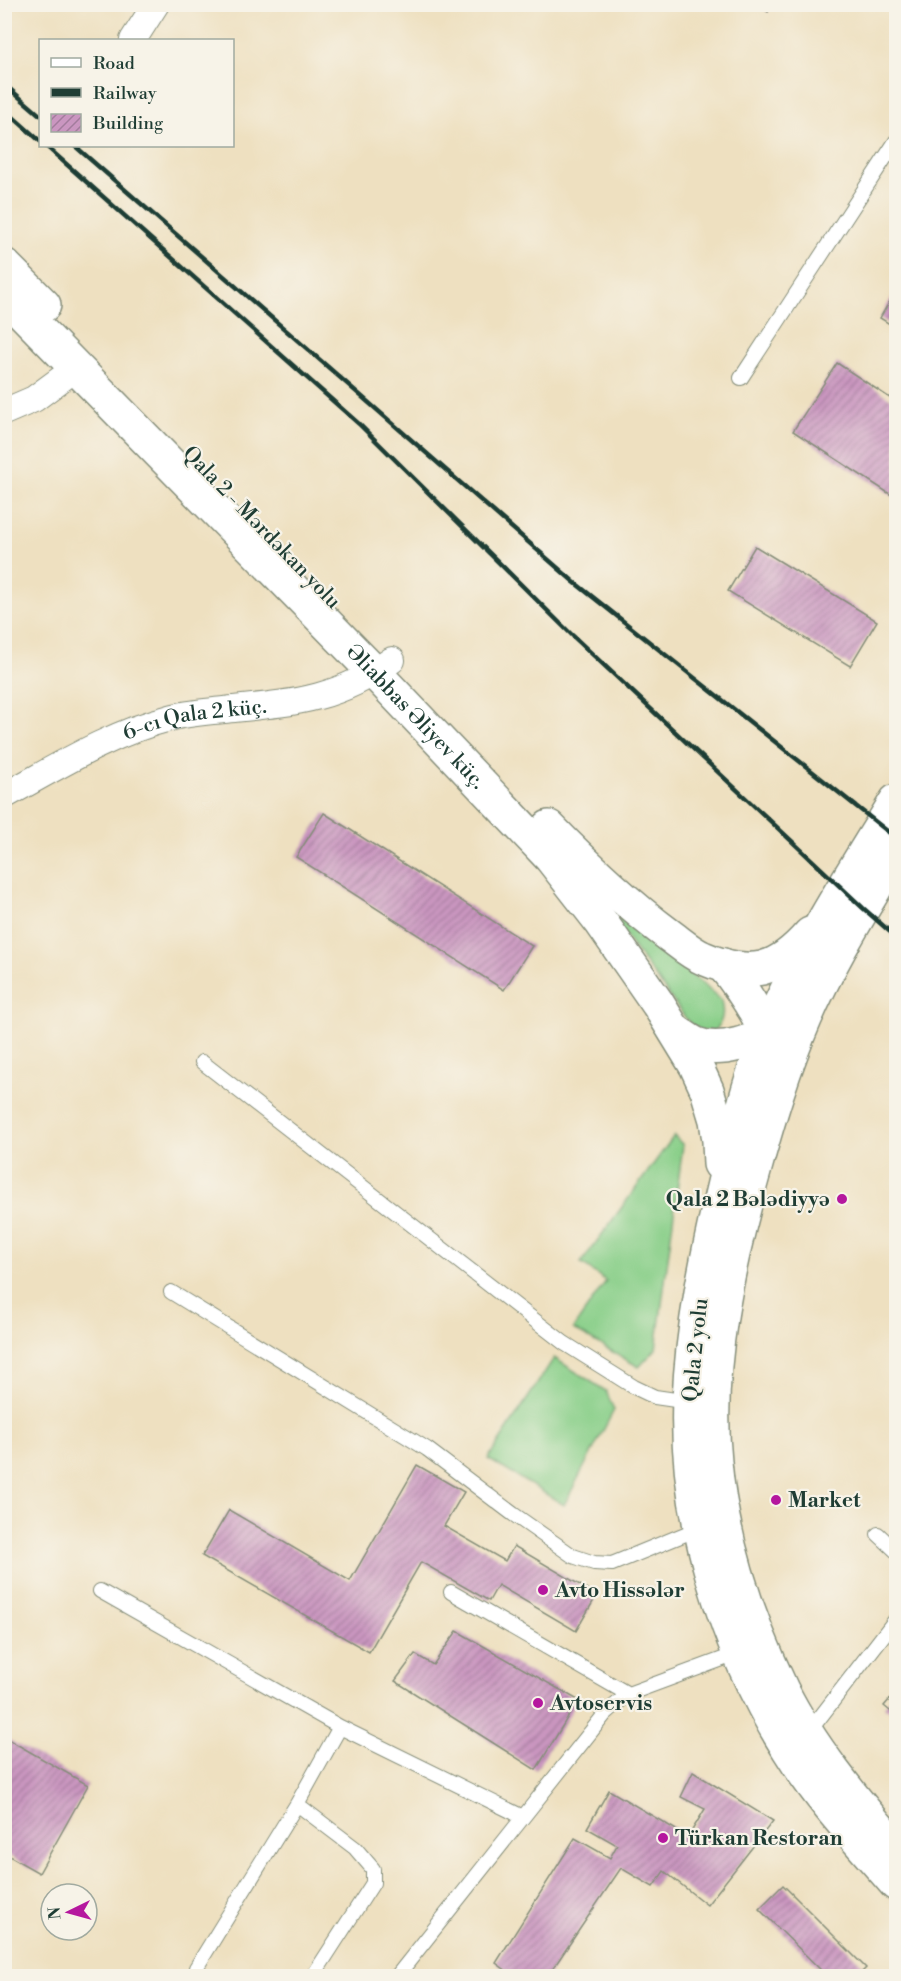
<svg xmlns="http://www.w3.org/2000/svg" width="901" height="1981" font-family="'Libre Bodoni',serif">
  <style>
    .grass { fill: #89cf89; stroke: #54865e; stroke-width: 1.5 }
    .building { fill: url(#building-hatch) }
    .lines { fill: none; stroke-linecap: round; stroke-linejoin: round }
    .service-casing { stroke: #868e7a; stroke-width: 16 }
    .minor-casing { stroke: #868e7a; stroke-width: 28 }
    .secondary-casing { stroke: #868e7a; stroke-width: 36 }
    .service { stroke: #fff; stroke-width: 14 }
    .minor { stroke: #fff; stroke-width: 26 }
    .secondary { stroke: #fff; stroke-width: 33 }
    .rail { stroke: #1f3d34; stroke-width: 4.5 }
    .poi-dot { fill: #b5179e; stroke: #f7f3e8; stroke-width: 2 }
    .labels { text-anchor: middle; stroke-width: 4.5; stroke-linejoin: round; paint-order: stroke }
    .street-label { font-size: 21px; fill: #1f3d34; stroke: #f7f3e8 }
    .poi-label { font-size: 21px; font-weight: bold; fill: #1f3d34; stroke: #f7f3e8; text-anchor: start }
  </style>
  <defs>
    <pattern id="building-hatch" width="6" height="6" patternUnits="userSpaceOnUse" patternTransform="scale(1.5)"><rect width="6" height="6" fill="#ca96c0"/><path d="M-1 1l2-2M0 6l6-6M5 7l2-2" fill="none" stroke="#a37c9d"/></pattern>
  </defs>
  <rect width="100%" height="100%" fill="#f7f3e8"/>
  <filter id="ink" filterUnits="userSpaceOnUse"><feTurbulence type="fractalNoise" baseFrequency=".0167" numOctaves="2"/><feDisplacementMap in="SourceGraphic" scale="12" xChannelSelector="R" yChannelSelector="G"/><feConvolveMatrix kernelMatrix="1 2 1 2 8 2 1 2 1" color-interpolation-filters="sRGB"/></filter>
  <filter id="wash" filterUnits="userSpaceOnUse"><feTurbulence type="fractalNoise" baseFrequency=".008" numOctaves="4" result="noise"/><feDisplacementMap in="SourceGraphic" scale="24" xChannelSelector="R" yChannelSelector="G"/><feGaussianBlur stdDeviation="1.35" result="paint"/><feColorMatrix in="noise" values="0 0 0 0 0 0 0 0 0 0 0 0 0 0 0 0 0 1.4 0 .05"/><feComposite in="paint" operator="in"/></filter>
  <g filter="url(#wash)">
    <rect width="100%" height="100%" fill="#eee0c0"/>
    <path class="grass" d="M586,883L721,1000C724,1013 723,1021 715,1031H702L690,1024Z
      M674,1136L683,1145L656,1349L639,1367L573,1329L606,1281L581,1263Z
      M554,1358L606,1391L614,1410L564,1505L488,1459Z"/>
    <g id="blocks">
      <path class="building" d="M756,4H772L768,12Z
        M896,290V328L880,318Z
        M837,363L896,402V498L793,431Z
        M755,546L877,621L850,666L728,591Z
        M324,813L532,946L504,990L296,857Z
        M417,1465L464,1492L444,1526L505,1561L514,1546L597,1595L576,1631L498,1585L489,1601L421,1562L369,1652L202,1556L229,1510L350,1581Z
        M457,1631L578,1700L536,1770L395,1681L415,1654L433,1665Z
        M896,1692V1716L884,1706Z
        M4,1737L88,1785L39,1873L4,1853Z
        M693,1772L773,1821L707,1905L664,1871L653,1887L621,1868L548,1976H514L496,1963L575,1838L610,1858L617,1845L587,1828L609,1790L688,1837L705,1809L681,1797Z
        M783,1885L866,1968L858,1976H827L759,1909Z"/>
    </g>
  </g>
  <g filter="url(#ink)">
    <use href="#blocks" fill-opacity="0" stroke="#868e7a" stroke-width="1.5"/>
    <g class="lines">
      <g class="service-casing">
        <path id="service" d="M741,378L896,141
          M202,1062L564,1343L634,1387L655,1397L689,1402
          M171,1292L427,1449L513,1514L573,1556L594,1563L612,1564L700,1528
          M878,1534L896,1551
          M100,1591L340,1727
          M451,1592L628,1694
          M808,1733L896,1619
          M297,1804L355,1848L373,1869V1883L313,1976
          M196,1968L297,1804L340,1727L523,1817
          M397,1976L605,1714L628,1694L739,1653"/>
      </g>
      <g class="minor-casing">
        <g id="minor">
          <path d="M133,40L156,4"/>
          <path d="M4,412L34,399L76,368"/>
          <path id="s1" d="M4,796C57,767 111,733 170,718C187,713 206,712 224,710C290,703 337,701 392,660"/>
        </g>
      </g>
      <g class="secondary-casing">
        <g id="secondary">
          <path d="M4,265L44,305"/>
          <path id="s2" d="M4,294L375,673L551,858L601,922L658,1004L696,1066L707,1090L716,1120L719,1141L720,1164"/>
          <path d="M896,801C856,867 814,932 781,1002C754,1058 739,1123 724,1183C707,1255 692,1327 689,1400C684,1516 727,1652 789,1750C819,1799 859,1841 896,1884"/>
          <path d="M549,827C586,865 626,903 669,935C680,943 691,953 703,958C721,966 742,972 762,968C782,963 797,949 810,934"/>
          <path d="M896,853C864,907 830,961 805,1019C784,1067 769,1118 755,1168C729,1259 705,1367 715,1462C722,1541 748,1619 782,1690C810,1746 855,1801 896,1848"/>
          <path d="M723,965C745,991 760,1018 775,1048"/>
          <path d="M675,1031C682,1035 689,1041 696,1044C723,1055 758,1038 783,1027"/>
        </g>
      </g>
      <use href="#service" class="service"/>
      <use href="#minor" class="minor"/>
      <use href="#secondary" class="secondary"/>
      <path class="rail" d="M4,84L40,115
        M4,109L40,141
        M46,146L359,424L573,636L863,908L896,937
        M75,146L574,582L896,838"/>
    </g>
  </g>
  <g class="poi-dot">
    <circle cx="842" cy="1199" r="6"/>
    <circle cx="776" cy="1500" r="6"/>
    <circle cx="543" cy="1590" r="6"/>
    <circle cx="538" cy="1703" r="6"/>
    <circle cx="663" cy="1838" r="6"/>
  </g>
  <g class="labels">
    <g class="street-label">
      <text transform="translate(262 527) rotate(46)" y="7">Qala 2 - Mərdəkan yolu</text>
      <text dy="7" stroke="none"><textPath href="#s2" startOffset="590">Əliabbas Əliyev küç.</textPath></text>
      <text dy="7" stroke="none"><textPath href="#s1" startOffset="208">6-cı Qala 2 küç.</textPath></text>
      <text transform="translate(695 1350) rotate(-84)" y="7">Qala 2 yolu</text>
    </g>
    <g class="poi-label">
      <text x="830" y="1206" text-anchor="end">Qala 2 Bələdiyyə</text>
      <text x="788" y="1507">Market</text>
      <text x="555" y="1597">Avto Hissələr</text>
      <text x="550" y="1710">Avtoservis</text>
      <text x="675" y="1845">Türkan Restoran</text>
    </g>
  </g>
  <rect width="901" height="1981" fill="none" stroke="#f7f3e8" stroke-width="24"/>
  <rect x="39" y="39" width="195" height="108" fill="#f7f3e8" stroke="#a1aaa0" stroke-width="1.5"/>
  <rect x="51" y="58" width="30" height="9" fill="#ffffff" stroke="#a1aaa0" stroke-width="1.5"/>
  <text x="93" y="69" font-size="18" fill="#1f3d34">Road</text>
  <rect x="51" y="88" width="30" height="9" fill="#1f3d34" stroke="#a1aaa0" stroke-width="1.5"/>
  <text x="93" y="99" font-size="18" fill="#1f3d34">Railway</text>
  <rect x="51" y="114" width="30" height="18" fill="url(#building-hatch)" stroke="#a1aaa0" stroke-width="1.5"/>
  <text x="93" y="129" font-size="18" fill="#1f3d34">Building</text>
  <g transform="translate(69 1912) rotate(265)"><circle r="28" fill="#f7f3e8" stroke="#a1aaa0" stroke-width="1.5"/>
  <path d="M0-4.5L10 22L0 15L-10 22Z" fill="#b5179e"/>
  <text y="-9" font-size="16" font-weight="bold" text-anchor="middle" fill="#1f3d34">N</text>
  </g>
</svg>
